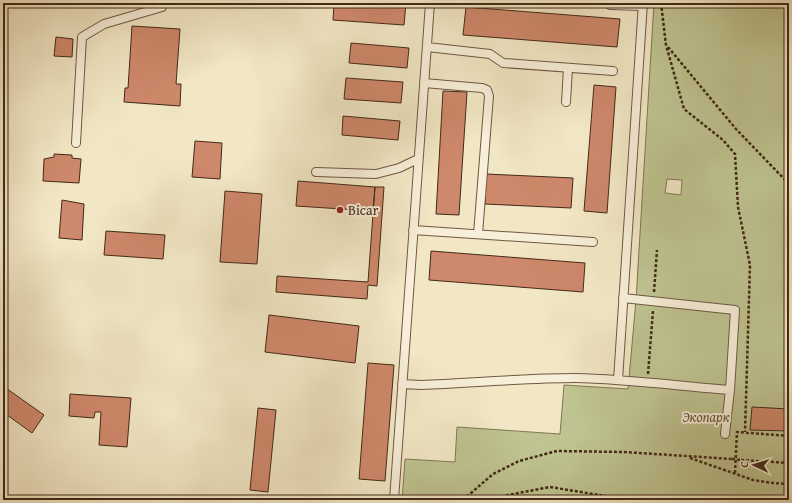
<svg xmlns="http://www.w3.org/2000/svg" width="792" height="503" font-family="'Gentium Book Plus',serif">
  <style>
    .green { fill: #bfc491; stroke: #817654; fill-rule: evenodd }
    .building { fill: #ce886b; stroke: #432917 }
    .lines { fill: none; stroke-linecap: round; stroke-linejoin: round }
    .service-casing { stroke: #6f5842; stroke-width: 10 }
    .path { stroke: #432917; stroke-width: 2.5; stroke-dasharray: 3 2; stroke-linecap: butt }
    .service { stroke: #f7efd9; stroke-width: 8 }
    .path-bridge { stroke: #432917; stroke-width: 2.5; stroke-dasharray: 3 2; stroke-linecap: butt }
    .poi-dot { fill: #8f2418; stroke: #f7efd9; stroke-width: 1.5 }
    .labels { text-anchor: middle; stroke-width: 4; stroke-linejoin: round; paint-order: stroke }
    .poi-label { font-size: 14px; fill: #432917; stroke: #f7efd9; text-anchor: start }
    .park-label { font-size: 14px; font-style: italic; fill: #625036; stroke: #f7efd9 }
  </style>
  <rect width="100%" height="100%" fill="#f2e7c5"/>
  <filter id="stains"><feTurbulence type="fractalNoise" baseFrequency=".005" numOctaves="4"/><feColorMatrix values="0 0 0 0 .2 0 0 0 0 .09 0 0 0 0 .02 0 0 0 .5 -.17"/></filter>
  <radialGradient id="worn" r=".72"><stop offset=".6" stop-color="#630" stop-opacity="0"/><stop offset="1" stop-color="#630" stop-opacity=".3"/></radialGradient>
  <path class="green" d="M654,3H789V500H402L405,459L455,462L457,427L560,434L564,385L628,389L636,300ZM667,179L682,180L681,195L665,193Z"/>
  <path class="building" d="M334,3H406L404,25L333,20Z
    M466,7L620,19L617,47L463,35Z
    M132,26L180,29L176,84H181L180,106L124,102L125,88H128Z
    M56,37L73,39L72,57L54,56Z
    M351,43L409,48L407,68L349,63Z
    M346,78L403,82L401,103L344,99Z
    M594,85L616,87L607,213L584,211Z
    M443,91L467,92L459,215L436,214Z
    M343,116L400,121L398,140L342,135Z
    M195,141L222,143L220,179L192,177Z
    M54,154L72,155V158L81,159L79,183L43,181L44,159L54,157Z
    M486,174L573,178L571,208L485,204Z
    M298,181L375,187L373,211L296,206Z
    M375,187H384L377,286L368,285L367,299L276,292L277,276L368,282Z
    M225,191L262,194L257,264L220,262Z
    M62,200L84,204L82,240L59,238Z
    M106,231L165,235L163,259L104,255Z
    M431,251L585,263L583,292L429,280Z
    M269,315L359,326L355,363L265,352Z
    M368,363L394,365L385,481L359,479Z
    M3,386L44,415L32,433L3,412Z
    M70,394L131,398L127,447L99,445L101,412H95L94,418L69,416Z
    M752,407L789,409V431L750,430Z
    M258,408L276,410L268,492L250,490Z"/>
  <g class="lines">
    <g class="service-casing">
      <path id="service" d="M608,3L610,5L642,6
        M427,47L490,54L503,63L613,71
        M424,83L482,88L487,90L489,96L478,234
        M566,102L568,68
        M76,143L82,37L104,24L162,7L163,3
        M316,172L376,174L399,168L418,159
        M413,230L593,242
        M623,298L735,310L730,390
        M618,380L643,3
        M402,384L421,385C472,383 524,378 575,378C627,379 679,386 730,390L725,434
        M394,500L430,3"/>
    </g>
    <path class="path" d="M661,3L666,45L684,109L723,140L735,154L738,207L750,265L745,432
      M668,47L736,129L789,184
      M654,292L657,250
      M648,374L653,311
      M690,458L753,480L773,483L789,484
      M741,460L789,463
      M735,473L737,432L789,436
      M463,500L493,474L519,461L557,451L624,452L732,459
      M497,500L508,495L550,487L630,500"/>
    <use href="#service" class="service"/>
    <path class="path-bridge" d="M732,459L741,460"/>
  </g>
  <circle class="poi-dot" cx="340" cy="210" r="4"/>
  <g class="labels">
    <g class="poi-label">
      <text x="348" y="215">Bicar</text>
    </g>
    <g class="park-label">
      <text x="706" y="422">Экопарк</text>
    </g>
  </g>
  <rect width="792" height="503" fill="none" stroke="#f2e7c5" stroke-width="16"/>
  <rect x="4" y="4" width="784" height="495" fill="none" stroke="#432917" stroke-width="2"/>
  <rect x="8" y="8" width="776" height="487" fill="none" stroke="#432917"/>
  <g transform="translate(754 465) rotate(274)" stroke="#f7efd9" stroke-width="3" paint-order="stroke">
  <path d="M0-3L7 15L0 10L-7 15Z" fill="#432917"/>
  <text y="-6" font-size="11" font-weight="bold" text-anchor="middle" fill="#432917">С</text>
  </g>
  <rect width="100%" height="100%" filter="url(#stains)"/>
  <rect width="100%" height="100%" fill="url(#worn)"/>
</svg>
